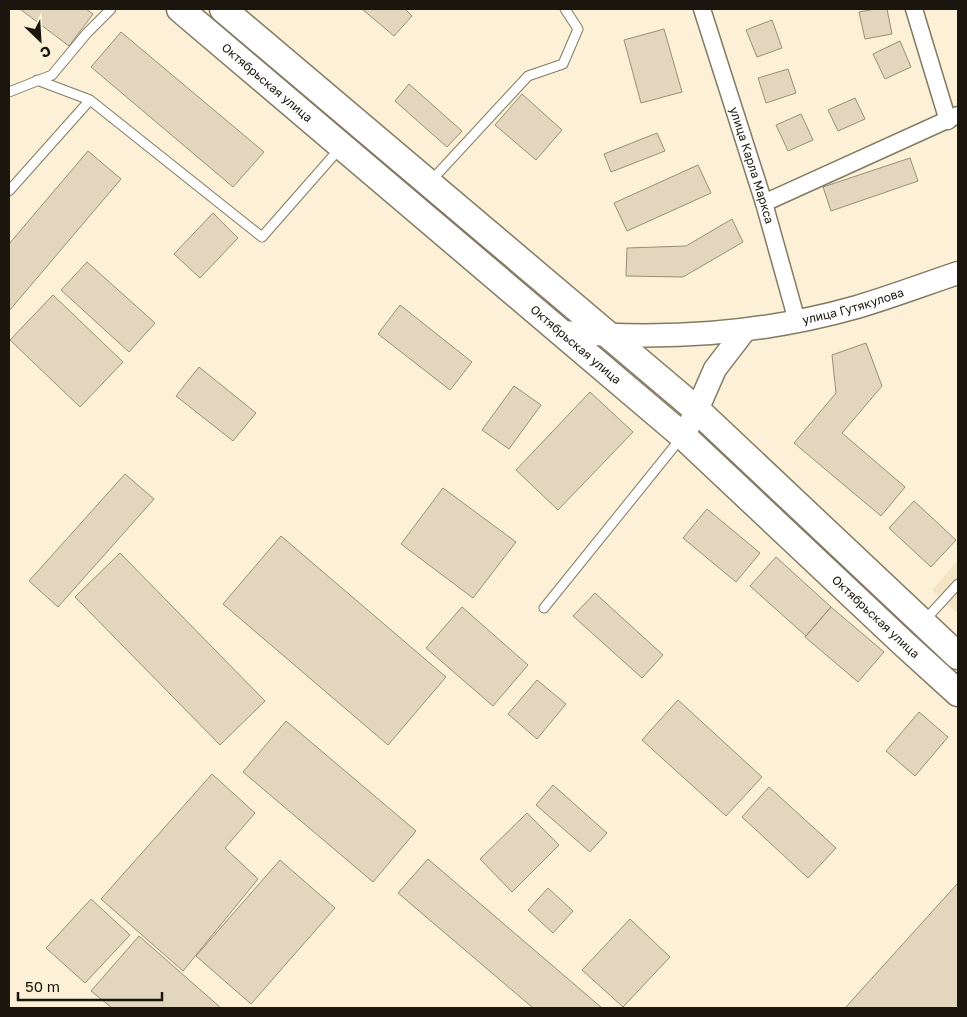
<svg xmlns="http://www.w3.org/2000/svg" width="967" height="1017" font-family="'Golos Text',sans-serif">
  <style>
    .built { fill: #f4e6c5 }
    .building { fill: #e2d7be; stroke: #988e76 }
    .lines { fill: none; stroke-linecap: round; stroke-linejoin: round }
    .lane-casing { stroke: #847a63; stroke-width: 11 }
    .street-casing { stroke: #847a63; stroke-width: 19 }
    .secondary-casing { stroke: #847a63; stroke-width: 25 }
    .primary-casing { stroke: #847a63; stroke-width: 29 }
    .lane { stroke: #fff; stroke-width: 9 }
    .street { stroke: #fff; stroke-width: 16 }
    .secondary { stroke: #fff; stroke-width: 22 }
    .primary { stroke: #fff; stroke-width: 26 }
    .labels { text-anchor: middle; stroke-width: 5; stroke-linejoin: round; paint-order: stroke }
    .street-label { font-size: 12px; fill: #1a160d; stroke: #fcf1d7 }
  </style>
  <rect width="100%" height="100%" fill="#fcf1d7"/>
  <path class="built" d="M958,560V614L932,590Z"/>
  <path class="building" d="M20,9H86L93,14L69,46Z
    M362,9H405L412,16L394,36Z
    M876,9H887L892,34L865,39L859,12Z
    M772,20L782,48L757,57L746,30Z
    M664,29L682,92L641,103L624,40Z
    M121,32L264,152L233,187L91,67Z
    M900,41L911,67L885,79L873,54Z
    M788,69L796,93L766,103L758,78Z
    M409,84L462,131L447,147L395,101Z
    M522,94L562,130L536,160L495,125Z
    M855,98L865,119L838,131L828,110Z
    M801,114L813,140L788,151L776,125Z
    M657,133L665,151L611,172L604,154Z
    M88,151L121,179L9,311V244Z
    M910,158L918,181L831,211L823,187Z
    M698,165L711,193L627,231L614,203Z
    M213,213L238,238L200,278L174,254Z
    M732,219L743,242L683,277L626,276L627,248L686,246Z
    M87,262L155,323L129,352L61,290Z
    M53,295L123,362L80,407L10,340Z
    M400,305L472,362L450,390L378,334Z
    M866,343L882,386L842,433L905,487L881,516L794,443L836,393L832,355Z
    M199,367L256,413L233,441L176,396Z
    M514,386L541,405L509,449L482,430Z
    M590,392L633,432L558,510L516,470Z
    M125,474L154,499L58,607L29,581Z
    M443,488L516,542L473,598L401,544Z
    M914,501L956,540L931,567L889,528Z
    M707,509L760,553L736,582L683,538Z
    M281,536L446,677L388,745L223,604Z
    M120,553L265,701L220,745L75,597Z
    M776,557L831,607L806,636L750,586Z
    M595,593L663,655L642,678L573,616Z
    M462,607L528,665L493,706L426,648Z
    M831,607L884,652L858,682L805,637Z
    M537,680L566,704L537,739L508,714Z
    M678,700L762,777L726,816L642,740Z
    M919,712L948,737L915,776L886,751Z
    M286,721L416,831L373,882L243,772Z
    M212,774L255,813L225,848L258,879L183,971L101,899Z
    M553,785L607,833L590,852L536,805Z
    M769,787L836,848L808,878L742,817Z
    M527,813L559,845L512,892L480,859Z
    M428,859L602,1008H533L398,893Z
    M280,860L335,908L251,1004L196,956Z
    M958,883V1008H845Z
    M548,888L573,911L553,933L528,910Z
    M91,899L130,935L85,983L46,948Z
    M630,919L670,957L623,1007L582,970Z
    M139,936L221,1008H112L91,991Z"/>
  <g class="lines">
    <g class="lane-casing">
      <path id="lane" d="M9,92L52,75L87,33L111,9
        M90,100L262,237L341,147
        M430,182L528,76L563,64L578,29L565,9
        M9,191L90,100L37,80
        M544,608L681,438
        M924,621L958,584"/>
    </g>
    <g class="street-casing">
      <g id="street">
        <path id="s1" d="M702,9L764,203L797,321"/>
        <path d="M914,9L948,121"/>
        <path d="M764,203L958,115"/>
      </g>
    </g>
    <g class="secondary-casing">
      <g id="secondary">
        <path id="s2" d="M562,332C664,340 758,335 857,307C891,297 925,284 958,273"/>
        <path d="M683,436L697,410L715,369L745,330"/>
      </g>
    </g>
    <g class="primary-casing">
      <g id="primary">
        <path id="s3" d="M180,9L683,436L903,643L958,693"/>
        <path d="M223,9L697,410L958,656"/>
      </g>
    </g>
    <use href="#lane" class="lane"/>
    <use href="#street" class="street"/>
    <use href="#secondary" class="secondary"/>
    <use href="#primary" class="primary"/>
  </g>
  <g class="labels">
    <g class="street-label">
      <text dy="4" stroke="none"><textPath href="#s3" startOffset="114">Октябрьская улица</textPath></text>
      <text dy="4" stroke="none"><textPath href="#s1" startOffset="164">улица Карла Маркса</textPath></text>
      <text dy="4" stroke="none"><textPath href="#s2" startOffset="294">улица Гутякулова</textPath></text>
      <text dy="4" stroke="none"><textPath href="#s3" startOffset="519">Октябрьская улица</textPath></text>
      <text dy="4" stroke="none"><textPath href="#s3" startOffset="924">Октябрьская улица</textPath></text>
    </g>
  </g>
  <rect width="967" height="1017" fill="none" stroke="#1a160d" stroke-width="20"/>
  <g transform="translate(40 40) rotate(155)" stroke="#fcf1d7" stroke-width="4" paint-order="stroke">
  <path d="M0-4L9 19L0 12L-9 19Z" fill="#1a160d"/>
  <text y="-8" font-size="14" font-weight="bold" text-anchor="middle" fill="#1a160d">С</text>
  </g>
  <path d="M18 992v8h144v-8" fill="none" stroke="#1a160d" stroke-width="2.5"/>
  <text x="25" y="992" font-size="15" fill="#1a160d" stroke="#fcf1d7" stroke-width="4" paint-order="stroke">50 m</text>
</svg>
